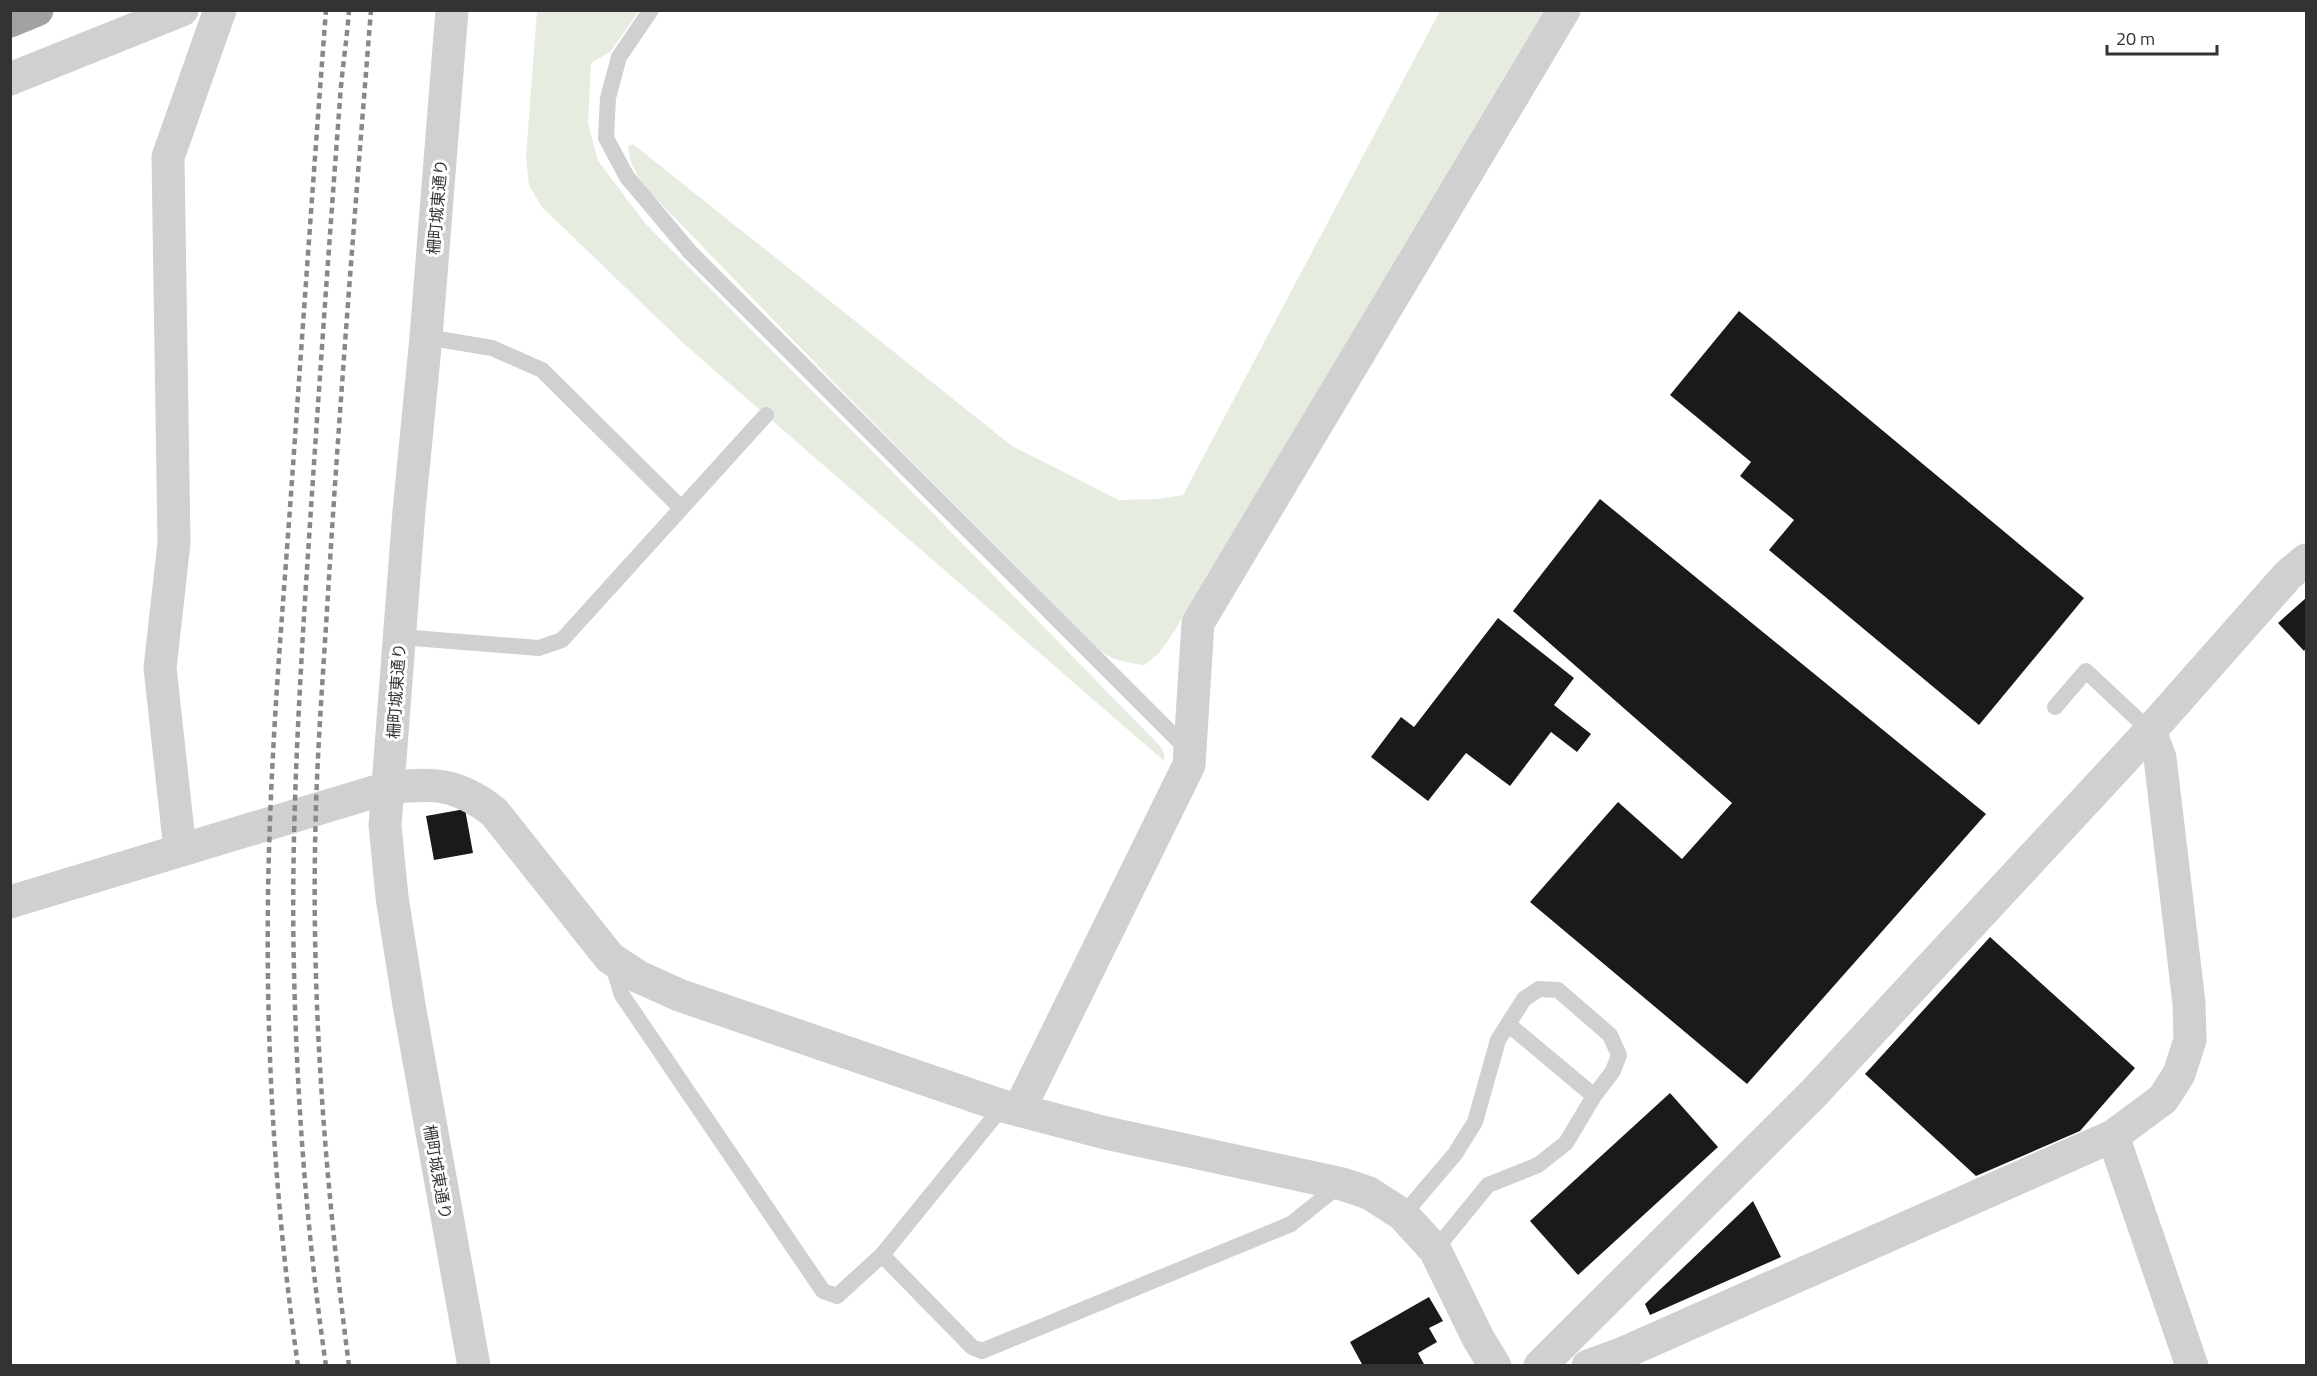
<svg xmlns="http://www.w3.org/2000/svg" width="2317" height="1376" font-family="'Titillium Web','Noto Sans JP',sans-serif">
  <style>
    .green { fill: #e6ecdf }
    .building { fill: #1a1a1a }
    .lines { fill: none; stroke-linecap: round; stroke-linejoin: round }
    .service { stroke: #d0d0d0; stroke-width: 16 }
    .minor { stroke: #d0d0d0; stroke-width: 33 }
    .tertiary { stroke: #d0d0d0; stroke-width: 33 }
    .trunk { stroke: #a2a2a2; stroke-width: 33 }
    .rail { stroke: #888; stroke-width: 4.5; stroke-dasharray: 6 4.5; stroke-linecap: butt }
    .labels { text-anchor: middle; stroke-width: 6; stroke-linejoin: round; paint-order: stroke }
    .street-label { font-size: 16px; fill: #333; stroke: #fff }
  </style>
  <rect width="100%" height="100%" fill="#fff"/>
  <path class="green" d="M537,11H639L610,52L591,63L588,123L598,161L645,223L876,455L1159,745L1164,753V761L683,343L542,207L529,185L526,156Z
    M1440,11H1547L1170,638L1158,654L1144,665C1124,662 1109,660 1094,645L857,406L643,185L631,163L628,146L633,144L1012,446L1119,500L1159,499L1183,495Z"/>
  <path class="building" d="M1739,311L2084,598L1979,725L1769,550L1794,520L1740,476L1751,462L1670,395Z
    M1600,499L1986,814L1747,1084L1530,902L1618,802L1682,859L1732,803L1513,611Z
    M2306,598V648L2304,651L2278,623Z
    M1498,618L1574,678L1554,705L1591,734L1577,752L1551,732L1510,786L1466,753L1428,801L1371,757L1401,717L1414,727Z
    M465,809L473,853L434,860L426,816Z
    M1990,937L2135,1068L2080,1131L1976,1176L1865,1074Z
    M1670,1093L1718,1147L1578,1275L1530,1221Z
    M1753,1201L1781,1257L1650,1315L1645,1304Z
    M1429,1297L1443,1321L1429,1328L1437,1342L1418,1353L1425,1366H1363L1350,1342Z"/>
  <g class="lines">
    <path class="service" d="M651,10L619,57L608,98L606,138L627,177L690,252L1190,752
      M426,337L492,348L542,370L681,508
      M400,637L539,648L562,640L766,415
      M2055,707L2086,671L2150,731
      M612,963L622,995L823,1291L837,1296L882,1255L1003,1106
      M1508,1024L1594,1096
      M1403,1215L1455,1154L1475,1122L1498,1040L1524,999L1539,989L1558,990L1610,1035L1619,1055L1613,1071L1594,1096L1566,1143L1538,1165L1488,1185L1435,1250
      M882,1255L972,1347L982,1351L1291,1224L1341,1184"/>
    <path class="minor" d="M10,79L182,10
      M180,850L160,668L174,543L168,157L220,10
      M10,902L387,788
      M1019,1110L1189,765L1198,623L1564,10
      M2113,1136L2192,1366
      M1588,1366L1621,1354L2113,1136L2163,1099L2179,1074L2190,1040L2189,1003L2160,758L2150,731"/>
    <path class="tertiary" d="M452,10L426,337L409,511L385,825L392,897L409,1005L474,1366
      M387,788C432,783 456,782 494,812L610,958L639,977L679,995L1003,1106L1106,1133L1342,1184L1369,1193L1403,1215L1435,1250L1478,1338L1495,1366
      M1540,1366L1814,1093L2150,731L2288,575L2306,560"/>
    <path class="trunk" d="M10,21L37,10"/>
    <path class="rail" d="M298,1366C272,1185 263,1003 270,821C274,707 284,594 292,480C303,324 314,167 326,10
      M326,1366C307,1235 297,1103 294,971C291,853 297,734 304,616C315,444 327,271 340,99C342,69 347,40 349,10
      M349,1366C325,1181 310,994 316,807C318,741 323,675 327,610C339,410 355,210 371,10"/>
  </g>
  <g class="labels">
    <g class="street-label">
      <text transform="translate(437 207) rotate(-85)" y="6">柵町城東通り</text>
      <text transform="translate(396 691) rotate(-86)" y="6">柵町城東通り</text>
      <text transform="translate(438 1172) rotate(80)" y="6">柵町城東通り</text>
    </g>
  </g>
  <rect width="2317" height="1376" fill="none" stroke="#333333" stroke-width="24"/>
  <path d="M2107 45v9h110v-9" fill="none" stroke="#333333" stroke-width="3"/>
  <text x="2116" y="45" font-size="18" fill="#333333" stroke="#ffffff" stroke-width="4.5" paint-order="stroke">20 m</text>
</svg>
